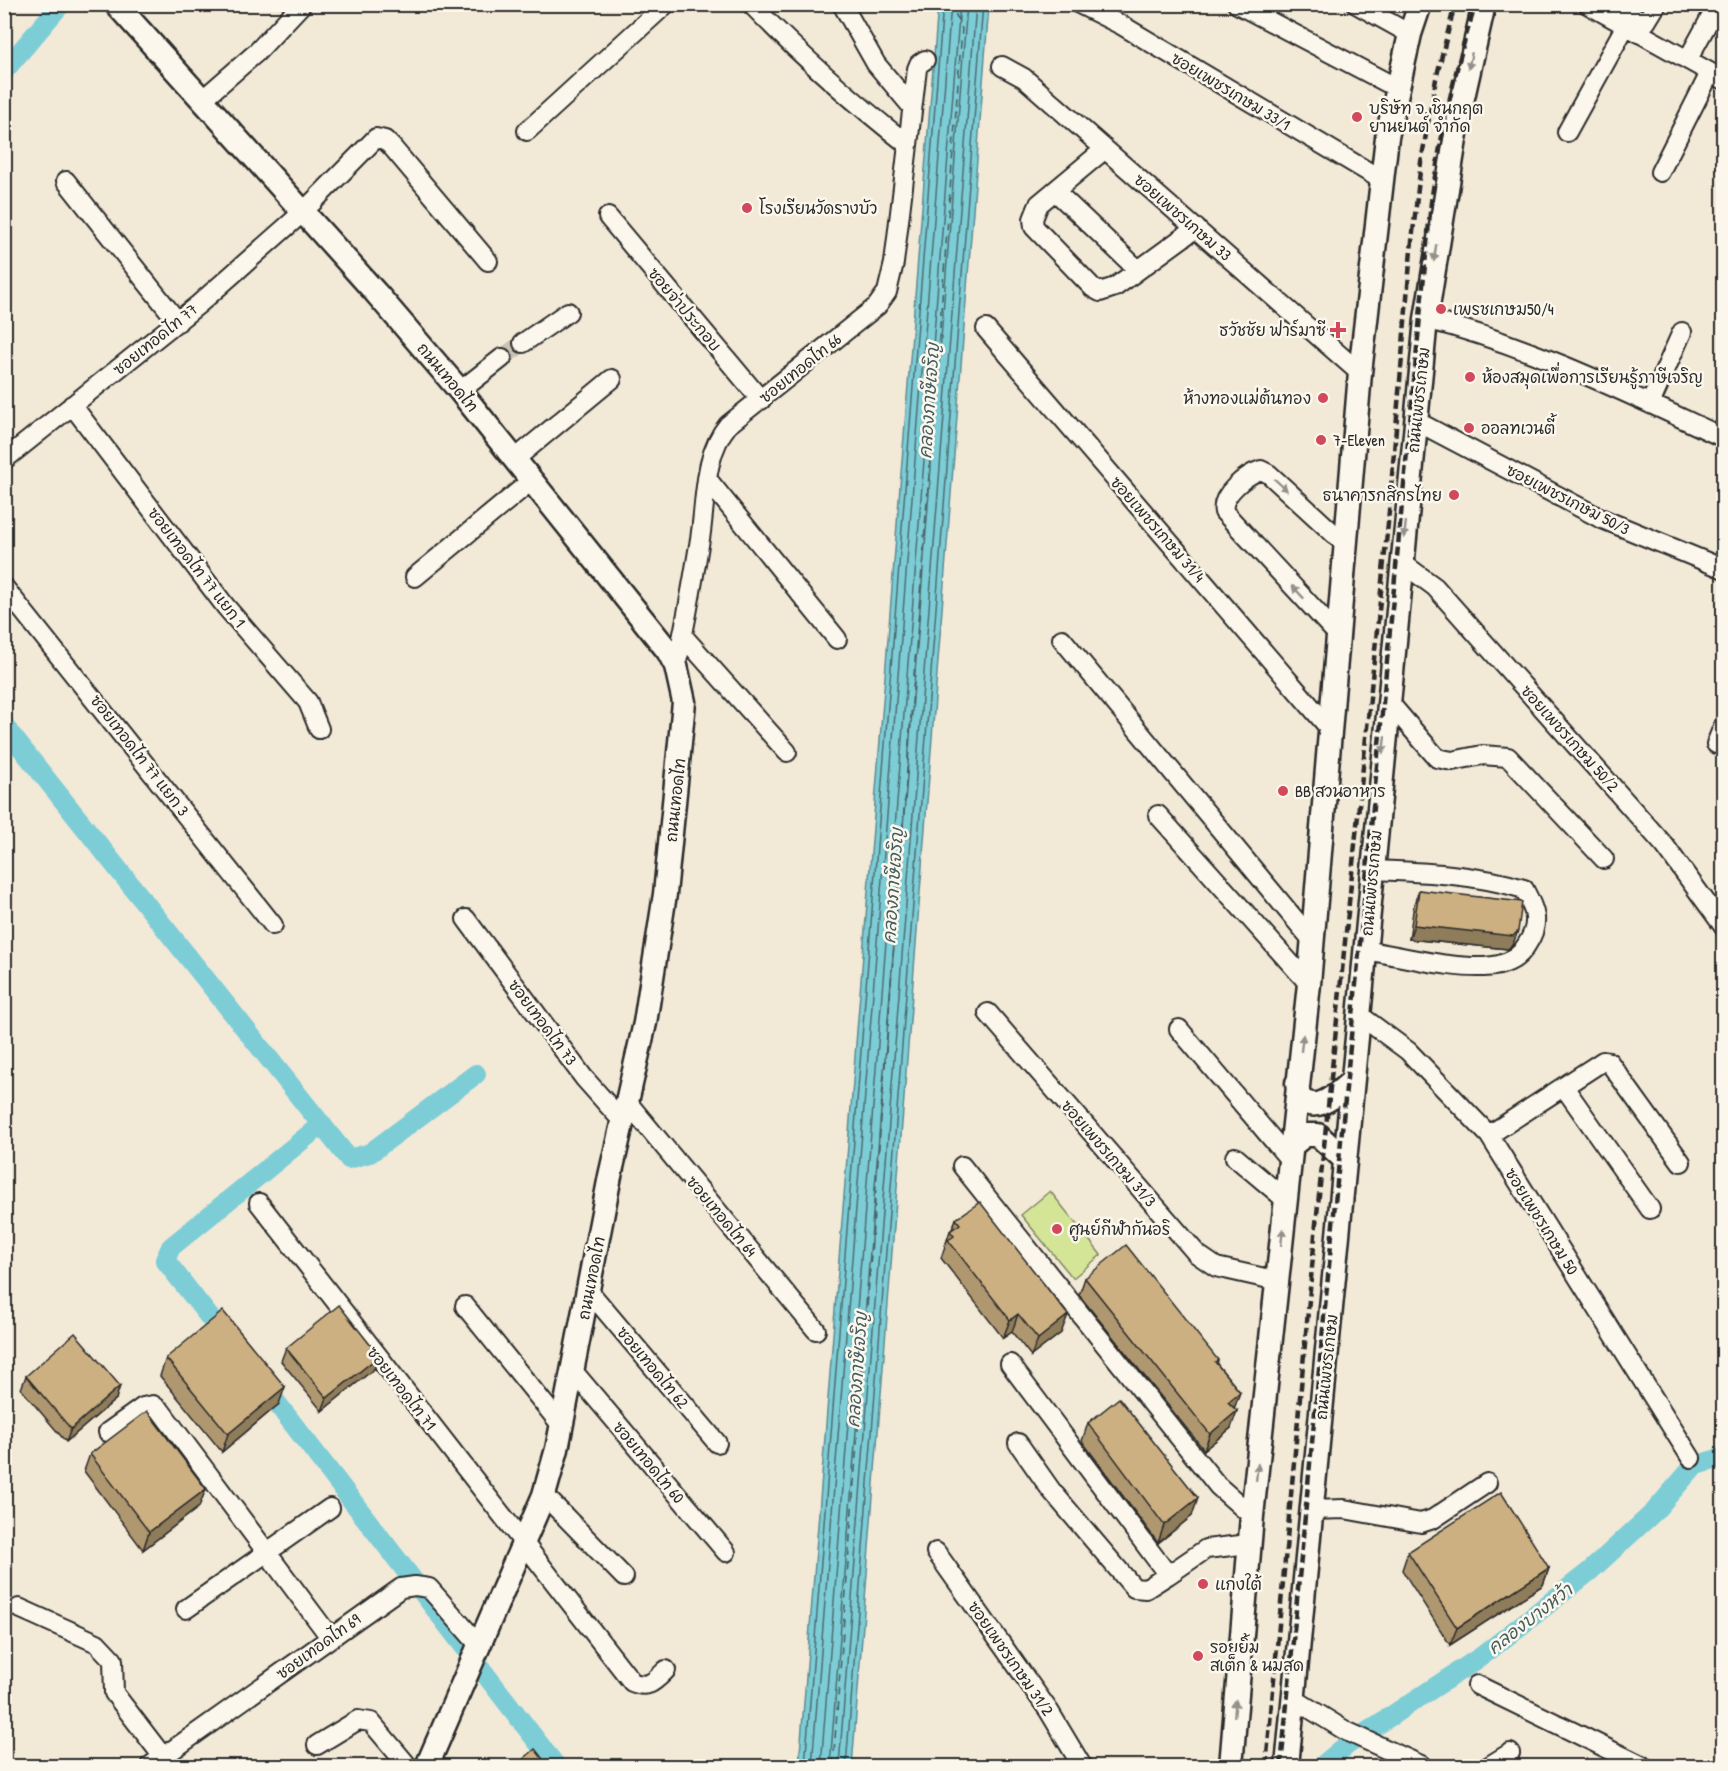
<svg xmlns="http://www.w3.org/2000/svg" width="1728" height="1771" font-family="'Patrick Hand','Playpen Sans Thai',sans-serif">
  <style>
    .green { fill: #d5e598; stroke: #808862; stroke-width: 1.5 }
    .water { fill: #7dcdd7; stroke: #5c8c92; stroke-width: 1.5 }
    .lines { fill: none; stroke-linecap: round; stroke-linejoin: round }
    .shore { stroke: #4c6c70; stroke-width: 1.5 }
    .canal { stroke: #7dcdd7; stroke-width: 20 }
    .ferry { stroke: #445c5f; stroke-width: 1.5; stroke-dasharray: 8 6; stroke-linecap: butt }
    .minor-tunnel { stroke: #cac3b5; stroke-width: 18; stroke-dasharray: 18 9; stroke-linecap: butt }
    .minor-casing { stroke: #2b2b2b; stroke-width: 22 }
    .major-casing { stroke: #2b2b2b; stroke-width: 27 }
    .minor { stroke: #fbf7ec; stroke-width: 18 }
    .major { stroke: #fbf7ec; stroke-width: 22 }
    .rail { stroke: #2b2b2b; stroke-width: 4.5; stroke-dasharray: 9 4.5; stroke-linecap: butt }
    .wall { fill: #af976f; stroke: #2b2b2b; stroke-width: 1.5 }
    .shaded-wall { fill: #8f7b5a; stroke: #2b2b2b; stroke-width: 1.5 }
    .building { fill: #ccb081; stroke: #2b2b2b; stroke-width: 1.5 }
    .oneway { fill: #93918c }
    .poi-dot { fill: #d1495b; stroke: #fbf7ec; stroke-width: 2 }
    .labels { text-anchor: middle; stroke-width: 5; stroke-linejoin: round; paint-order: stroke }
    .street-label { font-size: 16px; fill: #2b2b2b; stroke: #fbf7ec }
    .poi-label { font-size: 16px; fill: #2b2b2b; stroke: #fbf7ec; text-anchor: start }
    .water-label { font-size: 18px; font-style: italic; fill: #445c5f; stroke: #fbf7ec }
  </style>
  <rect width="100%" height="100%" fill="#f2e9d7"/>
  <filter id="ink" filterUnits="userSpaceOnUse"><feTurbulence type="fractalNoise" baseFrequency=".0167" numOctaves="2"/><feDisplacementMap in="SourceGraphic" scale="12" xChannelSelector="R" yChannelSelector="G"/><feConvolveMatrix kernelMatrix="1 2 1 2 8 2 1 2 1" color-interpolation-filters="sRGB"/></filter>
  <g filter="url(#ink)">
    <path class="green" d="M1050,1191L1101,1255L1073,1278L1021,1215Z"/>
    <path class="water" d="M938,5H989L852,1766H799Z"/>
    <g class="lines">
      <path class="shore" d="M805,1766L943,4
        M812,1766L951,4
        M821,1766L960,4
        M830,1766L967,4
        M839,1766L976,4
        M846,1766L983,4"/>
      <path class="canal" d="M4,71L61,4
        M4,726L349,1159L370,1153L476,1074
        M228,1341L165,1260L171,1247L322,1124
        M263,1385L556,1766
        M1322,1766L1347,1745L1482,1656L1590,1571L1654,1512L1694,1466L1724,1457"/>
      <path class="ferry" d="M833,1766L962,29L951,4"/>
      <path class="minor-tunnel" d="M502,358L523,343"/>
      <g class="minor-casing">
        <path id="minor" d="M751,4C800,55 851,100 907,144
          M842,4L876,64L912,107
          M1079,4L1123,26L1382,180
          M1237,4L1397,88
          M1356,4L1410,34
          M1587,4L1724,80
          M1625,13L1646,22L1657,4
          M1688,59L1718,4
          M1002,66L1024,78L1360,373
          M202,100L257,52L302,4
          M527,131L666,4
          M1567,132L1626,25
          M1105,149L1039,204L1033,219L1034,227L1093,288L1100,292L1115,287L1196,228
          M1660,172L1710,73
          M66,181L178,322
          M1055,191L1137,269
          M608,217L761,400
          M1426,319C1529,345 1627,393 1724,438
          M986,329L1330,729
          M523,343L568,312
          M460,391L502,358
          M1650,404L1682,332
          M72,405L226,607L308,702L319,729
          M1416,421L1600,518L1724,569
          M515,459L612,379
          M4,460L199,304L302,213L376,138L385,140L392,147L488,261
          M708,480L837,639
          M1401,562L1435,587L1665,846L1724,927
          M415,577L531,481
          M4,587L273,925
          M1338,635L1224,512C1220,495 1246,475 1261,470L1269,474L1346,545
          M683,636L787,752
          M1062,639L1312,940
          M676,666C686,624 693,582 700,539C706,502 703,455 728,425L877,306L887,292L894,263L917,69L919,64L925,60
          M1388,701L1437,758L1452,761L1482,755L1508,757L1604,859
          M1716,744L1724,724
          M1158,815L1309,984
          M466,919L584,1078L624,1123
          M1365,950C1400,956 1467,973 1499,965C1512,962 1521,955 1527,944C1541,923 1535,910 1524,889C1475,874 1422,872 1371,870
          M988,1013L1197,1254L1216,1267L1278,1281
          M1358,1014L1408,1051L1489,1135L1691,1458
          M1179,1029L1289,1159
          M1564,1087L1650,1209
          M628,1103L816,1330
          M1489,1135L1603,1061L1609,1062L1681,1162
          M1235,1157L1286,1200
          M962,1166L1218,1486L1252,1516
          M259,1203L632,1682C648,1689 654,1682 666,1670
          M588,1290L717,1443
          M465,1306L562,1426
          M1010,1364L1168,1575L1206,1549L1249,1544
          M573,1371L726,1552
          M108,1432L143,1407L153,1405L161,1411L330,1637
          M1018,1443L1051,1490L1134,1588L1146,1589L1168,1575
          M544,1495L624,1577
          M1312,1510L1344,1509L1421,1523L1433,1519L1487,1483
          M936,1552L1049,1711L1082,1766
          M19,1608L97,1643L113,1660L114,1693L170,1766
          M186,1609L330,1508
          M1477,1685L1643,1766
          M1294,1699L1346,1731L1423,1766
          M317,1745L358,1720L371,1722L408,1766
          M150,1766L401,1588L415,1586L429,1588L479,1645
          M1489,1766L1510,1753"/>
      </g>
      <g class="major-casing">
        <path id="major" d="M116,4L376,293L460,391L668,651L676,666L684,702L665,894L645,1023L610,1176L557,1449L544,1495L427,1766
          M1297,1083L1299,1098C1318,1115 1336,1094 1351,1082
          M1290,1147L1305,1135H1318L1344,1159
          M1231,1766L1252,1516L1309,984L1360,373L1387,137L1410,34L1420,4
          M1287,1766L1426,319L1459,115L1484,4"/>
      </g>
      <use href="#minor" class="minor"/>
      <use href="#major" class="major"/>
      <path class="rail" d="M1266,1766L1316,1224L1388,523L1411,250L1421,162L1436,79L1455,4
        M1281,1766L1431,202C1441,135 1454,69 1476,4"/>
    </g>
    <path class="wall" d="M1419,890L1513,944L1508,949L1409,939L1414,904Z
      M956,1219L1061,1333L1031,1356L1012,1332L1003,1338L941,1258L950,1231L952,1229Z
      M1085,1278L1218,1360L1217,1364L1240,1392L1234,1408L1231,1428L1204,1450L1079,1295Z
      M286,1348L374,1369L322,1411L281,1361Z
      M166,1358L279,1404L222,1452L160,1376Z
      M26,1376L116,1399L66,1442L21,1389Z
      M1088,1423L1192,1516L1158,1543L1082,1441Z
      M90,1454L199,1507L143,1550L84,1471Z
      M1408,1552L1549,1568L1543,1585L1450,1645L1402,1570Z"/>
    <path class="shaded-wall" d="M1414,925L1518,931L1513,944L1508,949L1409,939Z
      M1018,1314L1012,1332L1003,1338L1010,1320Z
      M1068,1315L1061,1333L1031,1356L1038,1339Z
      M379,1356L374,1369L322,1411L327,1398Z
      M120,1386L116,1399L66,1442L71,1429Z
      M285,1387L279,1404L222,1452L228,1434Z
      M1240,1392L1234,1409L1228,1402Z
      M1237,1411L1231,1428L1204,1450L1210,1434Z
      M206,1489L199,1507L143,1550L149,1532Z
      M1198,1498L1192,1516L1158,1543L1164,1525Z
      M1549,1568L1543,1585L1450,1645L1457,1628Z"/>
    <path class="building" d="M1419,890L1522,902L1518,931L1513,936L1414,925Z
      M980,1202L1068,1315L1038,1339L1018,1314L1010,1320L948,1240L954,1236L950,1231L960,1224L956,1219Z
      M1126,1245L1218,1360L1215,1362L1240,1392L1228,1402L1237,1411L1210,1434L1085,1278Z
      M339,1305L379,1356L327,1398L286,1348Z
      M223,1311L285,1387L228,1434L166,1358Z
      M75,1333L120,1386L71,1429L26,1376Z
      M1119,1398L1198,1498L1164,1525L1088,1423Z
      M147,1411L206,1489L149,1532L90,1454Z
      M1501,1492L1549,1568L1457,1628L1408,1552Z
      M535,1749L549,1767H514Z"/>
    <defs><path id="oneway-solid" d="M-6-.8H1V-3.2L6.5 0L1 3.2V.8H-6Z" transform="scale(1.5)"/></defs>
    <g class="oneway">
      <use href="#oneway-solid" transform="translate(1470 61) rotate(102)"/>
      <use href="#oneway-solid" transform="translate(1435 253) rotate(98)"/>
      <use href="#oneway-solid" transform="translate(1281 485) rotate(43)"/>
      <use href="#oneway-solid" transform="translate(1405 530) rotate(96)"/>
      <use href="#oneway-solid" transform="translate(1298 592) rotate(-133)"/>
      <use href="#oneway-solid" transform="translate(1384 745) rotate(96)"/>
      <use href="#oneway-solid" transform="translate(1302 1043) rotate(-83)"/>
      <use href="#oneway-solid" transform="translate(1282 1237) rotate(-84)"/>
      <use href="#oneway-solid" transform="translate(1257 1472) rotate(-84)"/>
      <use href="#oneway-solid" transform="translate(1235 1708) rotate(-85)"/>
    </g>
  </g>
  <g class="poi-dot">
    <circle cx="1357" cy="117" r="6"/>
    <circle cx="747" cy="208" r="6"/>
    <circle cx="1441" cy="309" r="6"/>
    <path d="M1335 321h6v6h6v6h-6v6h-6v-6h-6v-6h6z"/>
    <circle cx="1470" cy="377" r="6"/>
    <circle cx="1323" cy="398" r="6"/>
    <circle cx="1469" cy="428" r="6"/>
    <circle cx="1321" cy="440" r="6"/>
    <circle cx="1454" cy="495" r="6"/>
    <circle cx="1283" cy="791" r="6"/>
    <circle cx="1057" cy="1229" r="6"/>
    <circle cx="1203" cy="1584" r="6"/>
    <circle cx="1198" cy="1656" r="6"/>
  </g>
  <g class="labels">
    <g class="street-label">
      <text transform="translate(1231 91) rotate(31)" y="6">ซอยเพชรเกษม 33/1</text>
      <text transform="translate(1183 217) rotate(41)" y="6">ซอยเพชรเกษม 33</text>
      <text transform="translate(685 309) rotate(50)" y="6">ซอยจ่าประกอบ</text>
      <text transform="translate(155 339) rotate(-39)" y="6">ซอยเทอดไท 77</text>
      <text transform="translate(800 368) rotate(-39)" y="6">ซอยเทอดไท 66</text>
      <text transform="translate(448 377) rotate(50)" y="6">ถนนเทอดไท</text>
      <text transform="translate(1418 400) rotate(-84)" y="6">ถนนเพชรเกษม</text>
      <text transform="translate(1568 499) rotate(27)" y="6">ซอยเพชรเกษม 50/3</text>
      <text transform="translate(1158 529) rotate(49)" y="6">ซอยเพชรเกษม 31/4</text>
      <text transform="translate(197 567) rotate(52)" y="6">ซอยเทอดไท 77 แยก 1</text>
      <text transform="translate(1570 738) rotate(48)" y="6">ซอยเพชรเกษม 50/2</text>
      <text transform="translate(140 755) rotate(52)" y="6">ซอยเทอดไท 77 แยก 3</text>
      <text transform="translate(675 800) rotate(-84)" y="6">ถนนเทอดไท</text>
      <text transform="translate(1371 883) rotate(-85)" y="6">ถนนเพชรเกษม</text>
      <text transform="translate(543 1022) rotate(53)" y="6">ซอยเทอดไท 73</text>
      <text transform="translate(1109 1153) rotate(49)" y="6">ซอยเพชรเกษม 31/3</text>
      <text transform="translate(722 1216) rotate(50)" y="6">ซอยเทอดไท 64</text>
      <text transform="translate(1542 1221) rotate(58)" y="6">ซอยเพชรเกษม 50</text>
      <text transform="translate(591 1278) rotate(-79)" y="6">ถนนเทอดไท</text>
      <text transform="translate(653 1367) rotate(50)" y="6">ซอยเทอดไท 62</text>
      <text transform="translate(1326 1367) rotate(-84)" y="6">ถนนเพชรเกษม</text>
      <text transform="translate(402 1388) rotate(52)" y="6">ซอยเทอดไท 71</text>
      <text transform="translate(649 1462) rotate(50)" y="6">ซอยเทอดไท 60</text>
      <text transform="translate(318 1646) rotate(-36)" y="6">ซอยเทอดไท 69</text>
      <text transform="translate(1011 1658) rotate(55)" y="6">ซอยเพชรเกษม 31/2</text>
    </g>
    <g class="poi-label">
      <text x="1369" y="114">บริษัท จ. ชินกฤต<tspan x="1369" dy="18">ยานยนต์ จำกัด</tspan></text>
      <text x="759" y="214">โรงเรียนวัดรางบัว</text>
      <text x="1453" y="315">เพรชเกษม50/4</text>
      <text x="1326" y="336" text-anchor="end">ธวัชชัย ฟาร์มาซี</text>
      <text x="1482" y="383">ห้องสมุดเพื่อการเรียนรู้ภาษีเจริญ</text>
      <text x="1311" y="404" text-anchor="end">ห้างทองแม่ต้นทอง</text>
      <text x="1481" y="434">ออลทเวนตี้</text>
      <text x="1333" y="446">7-Eleven</text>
      <text x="1442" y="501" text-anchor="end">ธนาคารกสิกรไทย</text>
      <text x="1295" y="797">BB สวนอาหาร</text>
      <text x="1069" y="1235">ศูนย์กีฬากันอริ</text>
      <text x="1215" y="1590">แกงใต้</text>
      <text x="1210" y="1653">รอยยิ้ม<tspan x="1210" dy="18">สเต็ก &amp; นมสด</tspan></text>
    </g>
    <g class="water-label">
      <text transform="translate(929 401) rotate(-86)" y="6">คลองภาษีเจริญ</text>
      <text transform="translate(893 886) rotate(-86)" y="6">คลองภาษีเจริญ</text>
      <text transform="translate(857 1370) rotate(-86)" y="6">คลองภาษีเจริญ</text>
      <text transform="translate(1530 1619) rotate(-38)" y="6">คลองบางหว้า</text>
    </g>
  </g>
  <rect width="1728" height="1771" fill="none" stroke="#fbf7ec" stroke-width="24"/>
  <rect x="12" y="12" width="1704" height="1747" fill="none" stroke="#2b2b2b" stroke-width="2" filter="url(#ink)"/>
</svg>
